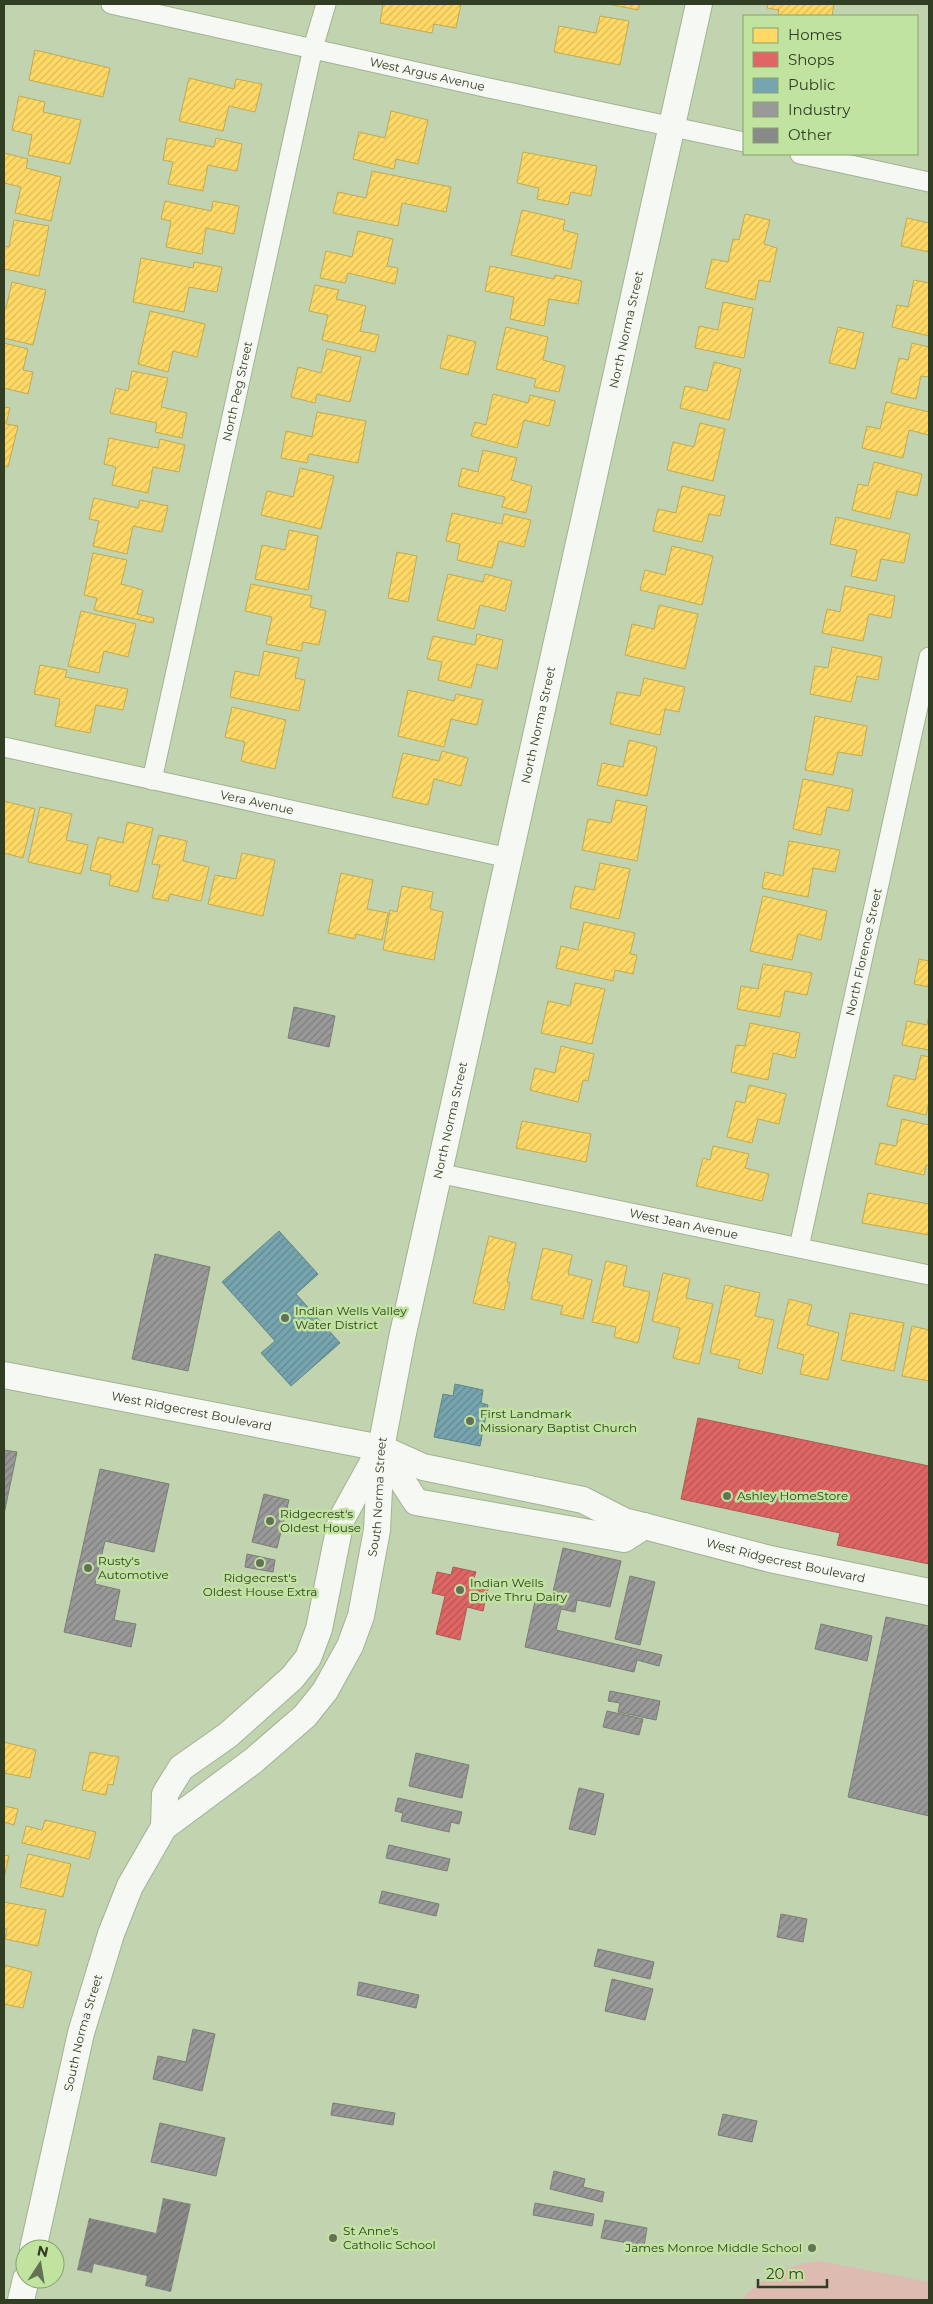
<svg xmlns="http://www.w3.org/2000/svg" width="933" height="2304" font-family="Montserrat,sans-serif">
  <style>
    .garden { fill: #ddbbb0 }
    .homes { fill: url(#homes-hatch); stroke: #c1aa52 }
    .shops { fill: url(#shops-hatch); stroke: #ac5a52 }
    .public { fill: url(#public-hatch); stroke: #618685 }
    .industry { fill: url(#industry-hatch); stroke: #7a7e76 }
    .building { fill: url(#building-hatch) }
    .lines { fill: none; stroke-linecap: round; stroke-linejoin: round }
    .street-casing { stroke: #a3b194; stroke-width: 21 }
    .secondary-casing { stroke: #a3b194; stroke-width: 28 }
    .street { stroke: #f6f9f3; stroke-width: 19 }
    .secondary { stroke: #f6f9f3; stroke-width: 26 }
    .poi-dot { fill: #637254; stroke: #c1e3a0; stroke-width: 2 }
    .labels { text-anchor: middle; stroke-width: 5; stroke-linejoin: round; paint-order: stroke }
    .street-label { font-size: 12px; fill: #313e23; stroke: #c1e3a0 }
    .poi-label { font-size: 12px; fill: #313e23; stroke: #c1e3a0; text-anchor: start }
  </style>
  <defs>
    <pattern id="homes-hatch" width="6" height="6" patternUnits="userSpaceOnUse" patternTransform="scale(1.25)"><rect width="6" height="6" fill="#ffd966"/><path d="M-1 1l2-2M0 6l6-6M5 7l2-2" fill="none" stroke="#dbbb58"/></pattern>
    <pattern id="shops-hatch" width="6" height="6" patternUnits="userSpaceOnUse" patternTransform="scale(1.25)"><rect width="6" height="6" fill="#e06666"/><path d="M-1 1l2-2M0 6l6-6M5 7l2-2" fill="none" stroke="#b65554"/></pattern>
    <pattern id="public-hatch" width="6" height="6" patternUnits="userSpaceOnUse" patternTransform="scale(1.25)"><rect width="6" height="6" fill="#76a5af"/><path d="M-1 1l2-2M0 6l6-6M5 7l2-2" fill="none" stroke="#61888e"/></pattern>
    <pattern id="industry-hatch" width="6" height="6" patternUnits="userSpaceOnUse" patternTransform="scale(1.25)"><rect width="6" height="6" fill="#999"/><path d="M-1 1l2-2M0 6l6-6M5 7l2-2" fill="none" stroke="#7d7e7c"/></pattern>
    <pattern id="building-hatch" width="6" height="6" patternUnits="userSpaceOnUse" patternTransform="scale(1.25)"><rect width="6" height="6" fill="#898987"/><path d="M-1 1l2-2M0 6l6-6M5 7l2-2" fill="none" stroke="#71716e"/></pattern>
  </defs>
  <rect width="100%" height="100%" fill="#c1d4af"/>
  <path class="garden" d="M820,2261L929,2282V2300H742C760,2276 791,2264 820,2261Z"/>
  <path class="homes" d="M383,4H461L456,28L434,24L432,33L380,23Z
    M608,4H640L638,10Z
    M768,4H834L832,16H778L779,10L767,8Z
    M600,16L629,21L620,65L554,52L559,26L596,33Z
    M35,50L110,68L103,97L29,80Z
    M189,78L234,89L236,79L262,84L255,112L229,106L223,131L179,121Z
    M19,96L45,102L43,112L81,120L70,164L28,155L32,135L12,130Z
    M391,111L428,120L418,164L396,159L394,169L353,159L359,132L385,138Z
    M167,138L214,147L216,138L242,144L237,171L208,165L203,191L168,184L173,162L163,160Z
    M523,152L597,166L591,196L571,192L568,205L537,199L539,188L517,183Z
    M4,153L28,159L26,168L61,177L51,221L15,213L21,187L4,183Z
    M372,171L451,187L446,212L402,203L398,226L333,213L338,192L366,198Z
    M165,201L211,211L213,201L239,206L234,234L206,228L202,254L166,247L171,221L161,219Z
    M522,210L565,220L563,230L578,234L571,269L511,255Z
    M745,214L770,220L764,244L777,248L770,282L759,280L755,300L705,288L712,259L728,262L733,239L739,240Z
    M907,218L929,223V252L901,246Z
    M14,220L49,226L39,276L4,269V246L9,247Z
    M358,231L393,239L387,266L398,268L395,284L348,273L345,283L320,278L326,251L352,257Z
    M141,258L193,268L194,262L222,267L217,292L189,287L184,312L133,302Z
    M490,266L554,279L555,275L582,281L578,304L549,299L544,326L510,319L514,297L485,291Z
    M914,280L929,283V336L892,327L897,305L908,307Z
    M12,282L46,290L33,345L4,338V307L6,308Z
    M315,285L339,290L336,299L366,306L360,331L379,335L375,352L322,340L328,315L309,311Z
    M723,302L753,308L744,358L695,348L699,326L718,330Z
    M150,311L205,324L197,357L173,351L168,372L138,364Z
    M506,327L548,337L543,360L565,366L559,392L534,387L536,379L496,369Z
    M838,327L864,333L855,369L829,363Z
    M448,335L476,342L468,375L440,368Z
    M4,343L28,349L23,370L33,372L28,394L4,388Z
    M912,343L929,347V377L921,376L916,399L891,393L899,358L908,360Z
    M327,349L361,357L350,402L317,394L315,403L291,397L298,367L321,373Z
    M714,362L741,369L729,420L680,408L685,386L707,391Z
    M132,371L168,378L161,407L187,413L182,438L155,432L157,423L110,413L116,388L128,391Z
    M493,394L528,403L530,395L555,401L549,426L524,420L517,448L471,436L475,422L486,425Z
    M886,402L929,412V435L909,430L903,458L862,448L867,426L880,429Z
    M4,407L10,408L6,424L18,426L8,467L4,466Z
    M317,412L366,421L358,463L309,454L307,463L281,458L286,431L312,437Z
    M700,423L725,429L713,481L667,470L673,442L694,447Z
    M109,438L158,448L160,439L185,445L179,472L153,467L148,493L112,485L116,467L104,464Z
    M483,450L517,458L511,480L532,486L526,513L502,507L505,497L458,486L462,468L478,472Z
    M874,462L922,474L917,496L897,491L890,519L852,510L858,484L868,486Z
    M300,468L334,476L321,529L261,515L267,491L293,497Z
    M682,486L725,496L720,516L709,514L702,542L653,531L658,509L676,513Z
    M94,498L138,508L140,500L168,506L162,532L133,526L127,554L93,546L99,521L89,519Z
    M452,513L502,524L504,514L531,520L524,547L499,541L492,568L457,560L460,544L446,541Z
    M836,517L910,534L904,563L881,559L876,581L851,576L857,550L830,544Z
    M289,530L318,536L308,590L255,579L262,545L285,550Z
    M672,546L713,556L702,605L640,590L645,570L665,575Z
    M397,552L417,556L408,602L388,598Z
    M93,553L127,560L121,584L143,590L137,614L154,618L153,623L94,610L97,598L84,595Z
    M448,574L483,582L485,574L512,581L505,611L480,605L474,629L437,620Z
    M251,584L312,596L310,607L326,611L319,645L303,642L301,651L266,644L272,617L245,611Z
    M845,586L895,596L891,618L869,614L863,641L822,633L827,609L840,612Z
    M659,605L698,614L685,669L625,655L632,624L654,629Z
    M81,611L136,624L128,657L104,651L99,673L68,666Z
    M477,634L503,640L497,669L477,664L471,688L438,680L442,662L427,659L433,636L475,645Z
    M832,647L882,657L878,680L857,676L851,702L810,694L815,666L828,668Z
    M264,651L299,658L295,678L305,680L299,711L230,697L235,671L259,676Z
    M40,665L67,670L65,677L128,689L123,710L96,705L90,733L55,726L60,699L34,694Z
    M644,678L685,687L679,712L665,709L660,735L610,724L617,692L640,696Z
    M408,690L454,701L456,694L483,700L477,725L451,719L444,747L398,736Z
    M232,707L286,720L275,769L241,761L245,742L225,737Z
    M815,716L867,726L862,756L838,752L833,775L805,770Z
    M629,740L657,747L647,796L597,785L602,763L623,767Z
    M442,751L468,758L461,786L434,779L428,805L392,797L403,753L439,761Z
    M803,779L853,789L849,811L827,807L821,835L793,829Z
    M616,800L647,806L637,861L582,850L588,819L611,823Z
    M4,801L35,809L23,858L4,853Z
    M40,807L72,814L66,840L88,845L81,874L28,862Z
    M127,822L153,828L138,892L109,885L111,875L90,870L98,837L123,843Z
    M159,835L187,841L183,861L209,867L201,901L170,894L168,901L152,898L160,865L152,864Z
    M789,841L840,850L835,872L813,868L808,897L762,888L765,872L783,876Z
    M242,853L275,860L263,916L208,904L215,875L236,879Z
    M600,863L630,869L619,919L570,908L575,886L594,890Z
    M341,873L373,880L367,909L388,913L382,940L356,934L355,939L328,933Z
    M402,886L433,892L430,909L443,912L434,960L383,950L390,910L397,912Z
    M763,896L827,911L821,940L798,934L792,960L750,951Z
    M584,922L635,933L630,954L637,955L633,974L615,970L613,981L556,968L561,946L578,950Z
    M919,959L929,961V987L914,984Z
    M763,964L812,973L807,995L785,991L780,1017L737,1009L741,986L758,989Z
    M575,983L605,989L592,1044L541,1033L548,1001L570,1006Z
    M929,1014V1050L902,1045L907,1021L927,1025Z
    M750,1023L800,1033L795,1058L773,1053L768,1080L731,1072L736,1045L745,1046Z
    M561,1046L594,1054L588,1081L583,1080L578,1102L530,1090L535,1068L555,1073Z
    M921,1055L929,1057V1102L926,1115L887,1106L894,1075L915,1080Z
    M749,1085L786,1094L779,1124L758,1119L752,1143L727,1137L736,1101L745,1103Z
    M902,1119L929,1125V1166L926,1165L924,1175L875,1164L880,1143L896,1146Z
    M522,1121L591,1134L586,1162L516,1148Z
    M713,1146L749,1154L745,1168L769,1174L762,1201L696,1186L703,1158L710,1160Z
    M868,1193L929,1204V1235L862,1223Z
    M489,1236L516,1243L507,1282L510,1283L504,1310L473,1303Z
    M543,1248L572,1255L568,1274L592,1280L583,1319L560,1314L563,1306L531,1299Z
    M606,1261L627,1266L623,1286L650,1292L638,1343L614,1337L616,1327L592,1322Z
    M663,1273L690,1279L686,1298L713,1304L699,1364L673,1358L680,1328L652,1321Z
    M725,1285L760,1293L755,1316L774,1320L762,1374L738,1368L740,1360L710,1353Z
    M789,1299L812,1305L807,1325L839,1333L828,1380L800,1374L804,1355L777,1348Z
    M850,1313L904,1323L894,1371L841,1360Z
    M912,1326L929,1330V1381L902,1376Z
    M4,1742L36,1750L30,1778L4,1773Z
    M90,1752L119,1757L113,1785L108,1784L106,1795L82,1790Z
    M4,1806L18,1809L14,1825L4,1822Z
    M45,1820L96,1832L89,1859L22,1843L26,1826L42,1830Z
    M28,1854L71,1864L63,1897L20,1887Z
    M4,1855L9,1856L4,1878Z
    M4,1902L46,1910L38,1946L5,1939L7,1929L4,1928Z
    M4,1965L32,1972L23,2008L4,2004Z"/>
  <path class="shops" d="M698,1418L929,1466V1564L837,1545L840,1533L681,1499Z
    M453,1567L476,1572L473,1581L489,1585L483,1611L467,1607L460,1640L436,1634L445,1596L432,1593L437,1572L451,1575Z"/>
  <path class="public" d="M279,1231L318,1274L296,1294L340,1343L291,1386L261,1353L275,1341L222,1282Z
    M455,1384L483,1390L481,1403L488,1405L480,1446L434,1437L443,1394L453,1396Z"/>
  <path class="industry" d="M294,1007L335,1016L329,1047L288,1038Z
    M155,1254L210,1267L188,1371L132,1359Z
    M4,1450L17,1452L4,1514Z
    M100,1469L169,1484L154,1552L105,1541L95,1584L120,1590L114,1620L136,1624L131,1647L64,1632Z
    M264,1494L289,1500L277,1548L252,1542Z
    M563,1548L621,1561L610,1607L577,1600L575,1612L561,1609L556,1630L662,1655L659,1666L637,1660L634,1672L525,1647L535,1601L550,1605Z
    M247,1554L275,1560L273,1572L245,1567Z
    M630,1576L655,1582L640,1645L615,1639Z
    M886,1617L929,1626V1816L848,1797Z
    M821,1624L872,1636L867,1661L815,1649Z
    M610,1691L660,1701L656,1720L618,1712L620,1703L608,1701Z
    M607,1711L643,1719L639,1735L603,1727Z
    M416,1753L469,1765L462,1798L409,1786Z
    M579,1788L604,1794L595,1835L569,1829Z
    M398,1798L462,1812L459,1824L451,1822L449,1832L401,1821L403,1813L395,1811Z
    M389,1845L450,1859L447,1871L386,1858Z
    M382,1891L439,1904L436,1916L379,1903Z
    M781,1914L807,1919L803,1942L777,1937Z
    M598,1949L654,1962L650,1979L594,1966Z
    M612,1979L653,1989L645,2020L605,2011Z
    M359,1982L419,1995L416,2008L357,1995Z
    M193,2029L215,2034L202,2091L153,2079L158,2056L186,2062Z
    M333,2103L395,2113L393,2125L331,2115Z
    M723,2114L757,2121L752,2142L718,2135Z
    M160,2123L225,2138L216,2176L151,2162Z
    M554,2171L585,2179L583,2187L604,2192L602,2202L550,2189Z
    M535,2203L594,2214L592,2226L533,2215Z
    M605,2220L647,2228L644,2246L601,2238Z"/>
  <path class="building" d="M163,2198L191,2204L171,2292L145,2286L147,2276L94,2264L92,2273L77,2270L89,2218L156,2233Z"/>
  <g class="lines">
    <g class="street-casing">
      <g id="street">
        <path id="s1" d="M111,4L484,87L744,142"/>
        <path d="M800,154L929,182"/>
        <path id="s2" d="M4,747L509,858"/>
        <path id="s3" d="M152,780L313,48L326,4"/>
        <path id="s4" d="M438,1173L929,1275"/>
        <path id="s5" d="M799,1247L929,657"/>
      </g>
    </g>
    <g class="secondary-casing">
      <g id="secondary">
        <path id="s6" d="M4,1375L381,1448L423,1467L583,1500L624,1521L644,1526L770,1559L929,1592"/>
        <path d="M381,1448L416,1502L624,1539L644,1526"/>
        <path d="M164,1827L165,1794L181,1768L228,1735L292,1678L308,1658L319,1629L341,1520L378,1453"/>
        <path id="s7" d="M33,2249L81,2033L111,1934L130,1886L164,1827L253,1761L305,1716L325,1691L350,1646L361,1616L377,1530L381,1448L402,1338L699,4"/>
        <path d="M21,2300L26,2279"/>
      </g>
    </g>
    <use href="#street" class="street"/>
    <use href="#secondary" class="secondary"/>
  </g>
  <g class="poi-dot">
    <circle cx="285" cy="1318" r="5"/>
    <circle cx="470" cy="1421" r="5"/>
    <circle cx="727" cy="1496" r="5"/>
    <circle cx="270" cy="1521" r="5"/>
    <circle cx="260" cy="1563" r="5"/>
    <circle cx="88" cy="1568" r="5"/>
    <circle cx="460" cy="1590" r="5"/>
    <circle cx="333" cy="2238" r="5"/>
    <circle cx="812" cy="2248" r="5"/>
  </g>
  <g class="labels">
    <g class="street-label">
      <text dy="4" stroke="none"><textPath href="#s1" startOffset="324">West Argus Avenue</textPath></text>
      <text dy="4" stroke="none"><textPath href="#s7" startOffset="2054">North Norma Street</textPath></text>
      <text dy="4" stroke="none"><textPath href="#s3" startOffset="398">North Peg Street</textPath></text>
      <text dy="4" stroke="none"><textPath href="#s7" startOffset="1649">North Norma Street</textPath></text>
      <text dy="4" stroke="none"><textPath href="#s2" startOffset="259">Vera Avenue</textPath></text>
      <text dy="4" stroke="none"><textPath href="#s5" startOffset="302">North Florence Street</textPath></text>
      <text dy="4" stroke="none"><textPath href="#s7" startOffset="1244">North Norma Street</textPath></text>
      <text dy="4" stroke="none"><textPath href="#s4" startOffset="251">West Jean Avenue</textPath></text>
      <text dy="4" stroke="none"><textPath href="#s6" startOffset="191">West Ridgecrest Boulevard</textPath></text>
      <text dy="4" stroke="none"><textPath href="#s7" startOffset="860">South Norma Street</textPath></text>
      <text dy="4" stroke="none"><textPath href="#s6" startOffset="806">West Ridgecrest Boulevard</textPath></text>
      <text dy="4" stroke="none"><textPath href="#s7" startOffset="222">South Norma Street</textPath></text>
    </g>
    <g class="poi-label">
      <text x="295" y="1315">Indian Wells Valley<tspan x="295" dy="14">Water District</tspan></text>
      <text x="480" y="1418">First Landmark<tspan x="480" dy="14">Missionary Baptist Church</tspan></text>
      <text x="737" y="1500">Ashley HomeStore</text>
      <text x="280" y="1518">Ridgecrest's<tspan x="280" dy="14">Oldest House</tspan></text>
      <text x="98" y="1565">Rusty's<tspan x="98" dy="14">Automotive</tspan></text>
      <text x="260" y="1582" text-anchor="middle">Ridgecrest's<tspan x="260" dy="14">Oldest House Extra</tspan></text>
      <text x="470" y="1587">Indian Wells<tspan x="470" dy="14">Drive Thru Dairy</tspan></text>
      <text x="343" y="2235">St Anne's<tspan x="343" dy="14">Catholic School</tspan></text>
      <text x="802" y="2252" text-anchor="end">James Monroe Middle School</text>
    </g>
  </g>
  <rect width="933" height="2304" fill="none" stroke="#313e23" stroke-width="10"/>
  <rect x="743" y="15" width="175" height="140" fill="#c1e3a0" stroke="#87a16e"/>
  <rect x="753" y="28" width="25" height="15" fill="#ffd966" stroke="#87a16e"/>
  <text x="788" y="40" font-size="15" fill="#313e23">Homes</text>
  <rect x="753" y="52" width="25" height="15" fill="#e06666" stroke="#87a16e"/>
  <text x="788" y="65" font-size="15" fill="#313e23">Shops</text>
  <rect x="753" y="78" width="25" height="15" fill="#76a5af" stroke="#87a16e"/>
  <text x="788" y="90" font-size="15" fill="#313e23">Public</text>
  <rect x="753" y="102" width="25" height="15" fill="#999999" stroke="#87a16e"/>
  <text x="788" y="115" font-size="15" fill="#313e23">Industry</text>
  <rect x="753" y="128" width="25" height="15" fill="#898987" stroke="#87a16e"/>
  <text x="788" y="140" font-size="15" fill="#313e23">Other</text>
  <g transform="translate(40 2264) rotate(12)"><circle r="24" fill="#c1e3a0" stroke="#87a16e"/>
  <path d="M0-4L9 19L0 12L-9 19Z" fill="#637254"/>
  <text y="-8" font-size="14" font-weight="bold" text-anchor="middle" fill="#313e23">N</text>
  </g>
  <path d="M758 2279v8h69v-8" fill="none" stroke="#313e23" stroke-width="2.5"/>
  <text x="766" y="2279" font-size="15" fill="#313e23" stroke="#c1e3a0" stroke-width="4" paint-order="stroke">20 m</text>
</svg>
